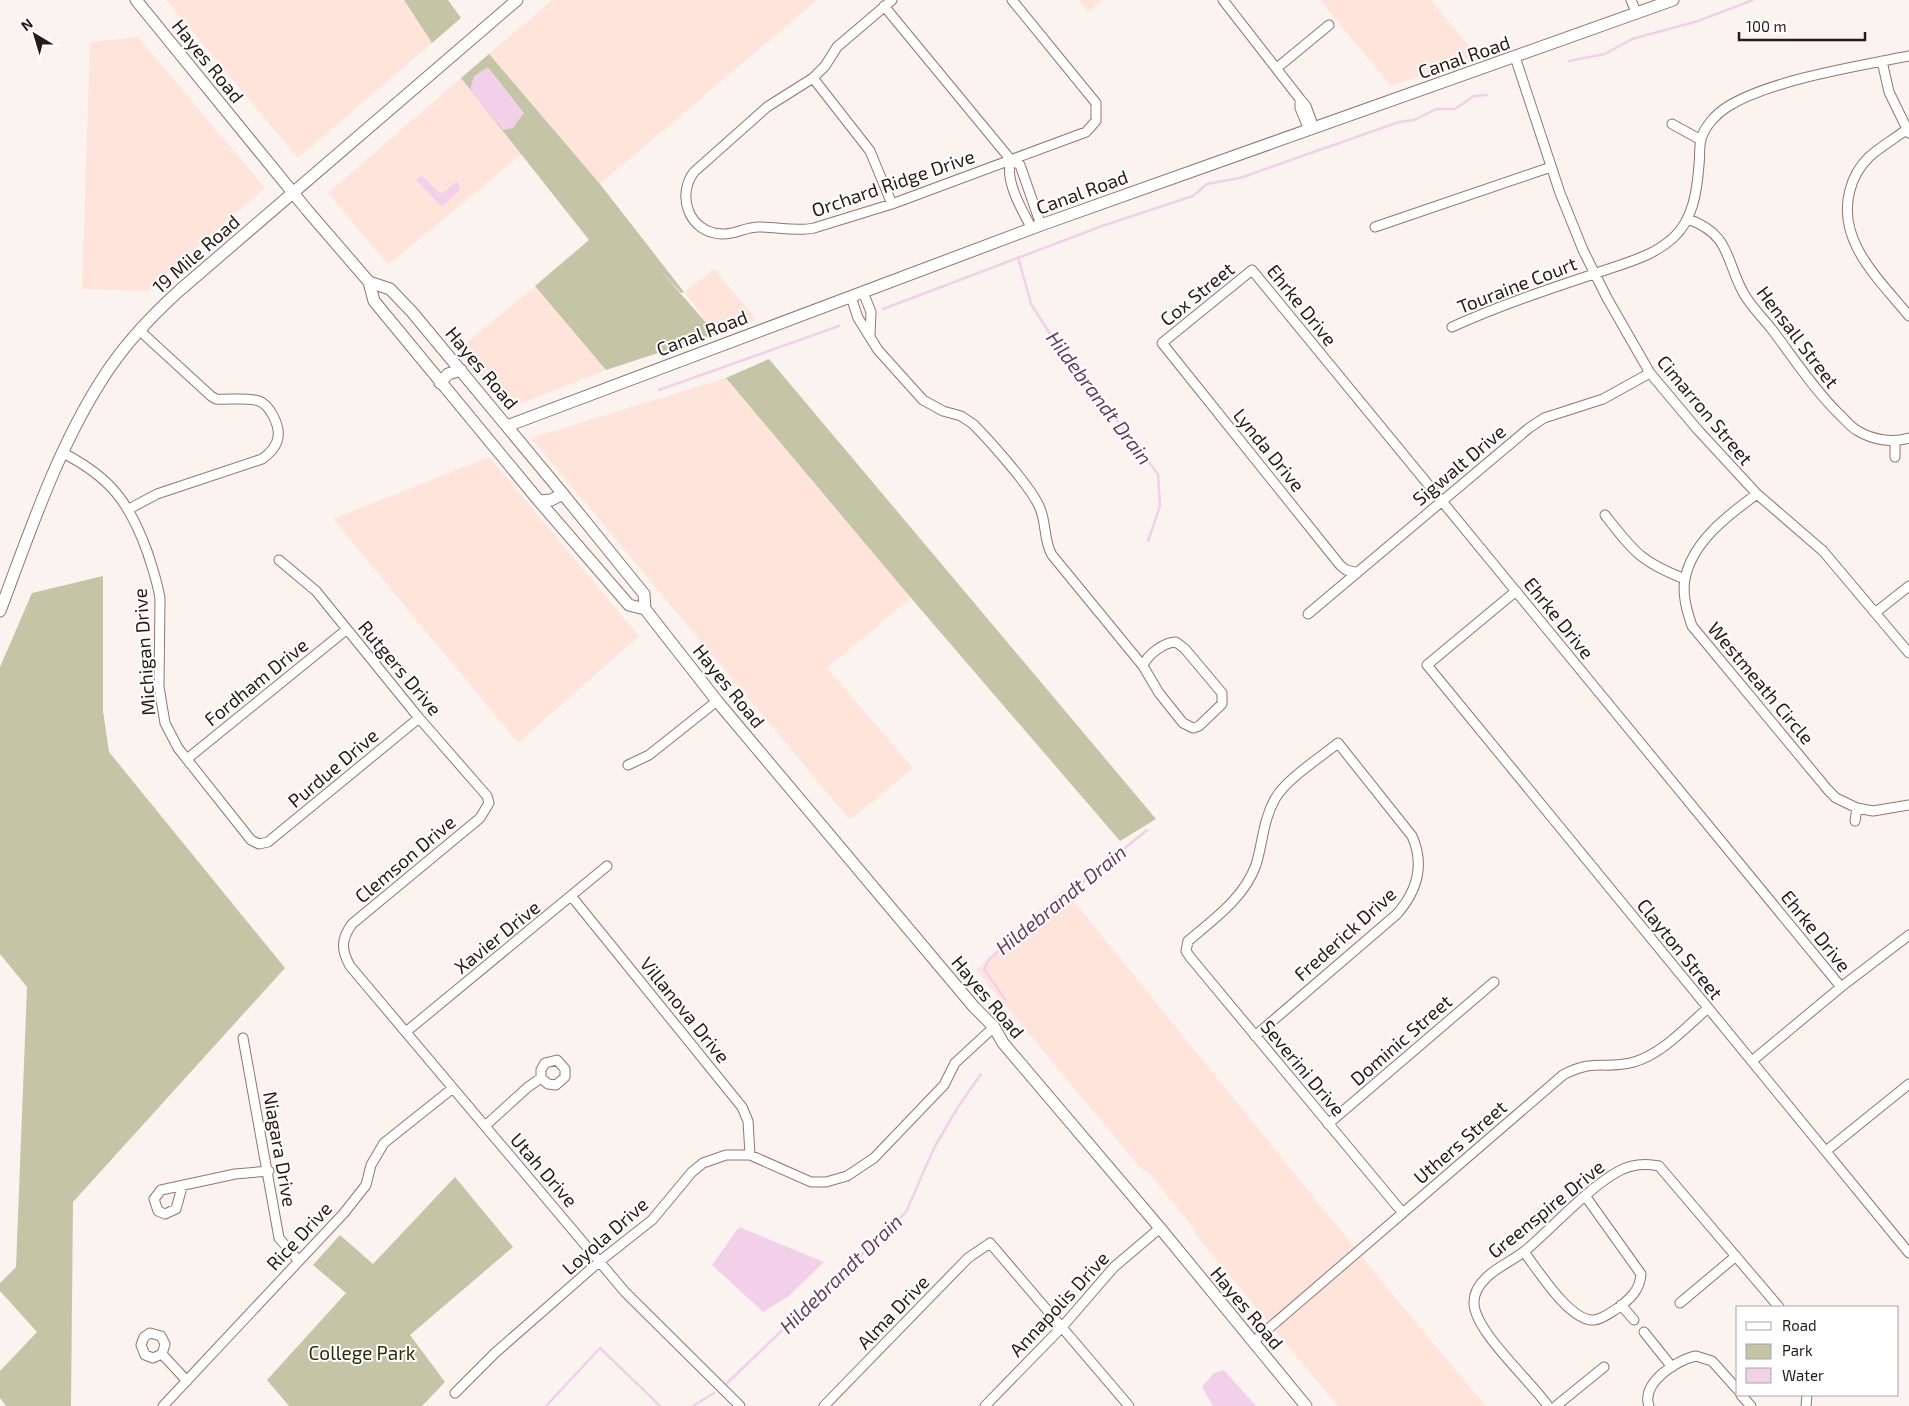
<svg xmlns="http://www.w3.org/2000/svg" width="1909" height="1406" font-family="'Exo 2',sans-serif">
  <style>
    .built { fill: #fee4db }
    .green { fill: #c4c4a6 }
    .water { fill: #f3d0ea }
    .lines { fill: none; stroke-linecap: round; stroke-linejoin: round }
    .stream { stroke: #f3d0ea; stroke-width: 2.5 }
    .minor-casing { stroke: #94766b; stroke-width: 11 }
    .tertiary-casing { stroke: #94766b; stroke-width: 13 }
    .minor { stroke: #fff; stroke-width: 9 }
    .tertiary { stroke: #fff; stroke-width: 11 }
    .labels { text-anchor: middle; stroke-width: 4; stroke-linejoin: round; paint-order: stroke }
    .street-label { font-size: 19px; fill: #271b17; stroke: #fff }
    .park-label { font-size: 19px; fill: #2d2c0c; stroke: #fff }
    .water-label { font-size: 20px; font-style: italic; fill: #693c60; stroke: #fff }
  </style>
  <rect width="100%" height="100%" fill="#faf3f0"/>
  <path class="built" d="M166,0H404L432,43L298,158Z
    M552,0H817L600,184L489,54Z
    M1079,0H1102L1088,12Z
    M1320,0H1431L1477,56L1391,86Z
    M138,37L265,188L147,291L82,289L90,42Z
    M461,78L522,154L388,265L328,193Z
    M714,269L757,320L716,334L684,292Z
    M535,286L606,370L508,409L458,350Z
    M726,378L911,598L827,668L913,768L850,820L531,438Z
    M489,457L639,636L518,743L333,519Z
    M1064,889L1393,1295L1486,1406H1338L1195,1234L1193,1227L1147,1171L1142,1170L976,970Z"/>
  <path class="green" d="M404,0H448L461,18L432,43Z
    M489,54L600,184L684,292L681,293L658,268L716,334L606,370L535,286L589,240L461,78Z
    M769,359L1156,819L1120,841L911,598L726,378Z
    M103,576V711L109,752L285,968L73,1202L71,1406H6L0,1398V1371L37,1332L0,1291V1283L16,1267L27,987L0,954V667L32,593Z
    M455,1177L513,1247L410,1335L445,1382L422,1406H289L267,1380L346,1293L313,1265L340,1235L373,1264Z"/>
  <path class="water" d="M488,67L524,113L513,128L503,130L470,90L474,76Z
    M421,176C430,179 432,190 442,193L458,181L460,190L442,207L416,180Z
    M739,1227L824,1262L789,1296L763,1312L712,1265Z
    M1224,1370L1256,1406H1213L1202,1387L1214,1373Z"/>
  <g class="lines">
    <path class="stream" d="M1569,61L1605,54L1632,39L1698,21L1753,0
      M1018,257L1031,304L1054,340L1158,474L1160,506L1148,541
      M883,309L1102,226L1193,196L1207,184L1240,178L1399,122L1414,120L1436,109H1455L1474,96L1487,95
      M659,390L839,326
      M1005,999L984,969L989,959L1147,830
      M726,1384L906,1212L934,1148L958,1107L981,1074
      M546,1406L600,1348L660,1406
      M693,1406L714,1393"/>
    <g class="minor-casing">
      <path id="minor" d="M892,0L837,47L825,66L813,78L767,107L694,172C676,196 689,233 722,234C735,235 747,226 760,227C778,227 796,232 814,228L892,204L1086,132L1096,121V103L1012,0
        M1223,0L1300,99
        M1631,0L1637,14
        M884,6L1011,160
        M1515,57L1560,193L1583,250L1607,298L1650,373L1697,429L1757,494L1823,551L1909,653
        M1882,61L1889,92L1909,133
        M1278,67L1329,25
        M813,78L870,151L892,204
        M1672,124L1701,140
        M1309,130L1300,108V99L1306,106L1314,128
        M1906,130C1894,139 1880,147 1869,157C1860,166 1853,178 1850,190C1836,241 1879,279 1909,316
        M1688,219C1732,235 1725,261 1744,294C1751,306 1761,316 1770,327C1793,357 1812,387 1838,413C1845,419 1850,427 1858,431C1873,440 1892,443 1909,438
        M1375,227L1551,167
        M1032,229C1022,210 1004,180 1011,160L1020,165L1041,225
        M863,292L871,312L870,335
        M851,297L858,318L878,350L923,400L943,411L961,416L973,424C990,441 1030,486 1039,506C1047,522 1043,540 1052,555L1143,666L1159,693L1183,723L1193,728L1199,726L1222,704V693L1185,649L1176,642C1164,642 1147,655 1143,666
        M1452,327C1498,306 1546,290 1594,274C1621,264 1651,258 1673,238C1693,220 1697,191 1699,165C1700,157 1699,147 1701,139C1705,126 1716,114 1727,107C1770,80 1858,66 1909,56
        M63,453C110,477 129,502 147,551C152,567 158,583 160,599L159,687L165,723L178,748L251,840L259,844L268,842L419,718
        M1895,457V441
        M1757,494C1728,515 1692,542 1685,579C1682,595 1687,611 1692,626L1828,790L1836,798L1857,808
        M129,509L157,494L262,459C269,454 277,446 278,437C280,426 270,405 259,401C247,397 229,400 216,399L211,396L139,330
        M1605,515C1634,552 1641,562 1685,579
        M279,560L316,591L419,718L487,796L489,803L480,818L352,924C341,939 341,950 350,966L625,1292L740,1406
        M1355,572L1346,570L1340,565L1162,343L1252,270L1841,987
        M1516,591L1427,665L1909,1253
        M1876,612L1909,586
        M1308,614L1529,428L1544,418L1603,399L1650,373
        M187,759L346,630
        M628,765L649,755L717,701
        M1855,821L1857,808L1873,811L1909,805
        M572,897L742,1107L748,1121L750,1155
        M407,1031L607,866
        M1255,1036L1397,914C1417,891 1425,865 1412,836L1338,743C1321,757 1285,780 1275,799C1263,820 1263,842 1256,865C1244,898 1214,919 1188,941L1186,951L1190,957C1261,1042 1331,1127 1402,1212
        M243,1038L279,1238L298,1260
        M1752,1061L1841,987L1909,935
        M1328,1124L1494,982
        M485,1126L528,1087L541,1078V1070L545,1063L557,1060L565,1069V1077L556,1085L548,1084L541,1078
        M1826,1151L1909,1084
        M182,1187L176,1209L165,1214L158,1211L154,1199L161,1190L235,1174L269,1171
        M1524,1252C1538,1270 1570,1322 1594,1320C1603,1319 1611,1312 1618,1308C1630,1299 1640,1290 1641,1274L1586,1197
        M1680,1303L1736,1256
        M1621,1305L1634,1320
        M1644,1332L1672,1367
        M1253,1342L1563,1075C1594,1058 1605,1070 1634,1062C1662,1054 1686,1027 1708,1008
        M162,1354L153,1358L145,1355L141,1345L144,1337L150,1333L161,1336L165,1344L162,1354L187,1381
        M455,1393L495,1353L600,1261L652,1220L692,1172L703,1163L726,1155H750L811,1182H826L847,1176L874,1158L944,1085L955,1063L994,1027
        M1741,1395L1751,1406
        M163,1406L344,1213L366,1185L371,1165L384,1143L453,1088
        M824,1406L968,1258L990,1243L1129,1406
        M985,1406L1063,1326L1114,1267L1160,1228
        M1548,1406C1531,1381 1473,1330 1474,1302C1474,1293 1479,1285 1485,1279C1496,1267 1513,1261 1526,1250C1553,1227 1589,1187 1619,1171C1632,1164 1644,1163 1659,1166L1779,1307
        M1556,1406L1604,1367
        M1649,1406C1641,1383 1676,1360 1696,1356L1712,1361L1738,1390
        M1806,1406L1807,1395"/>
    </g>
    <g class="tertiary-casing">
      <path id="tertiary" d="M136,0L307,210L369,282L374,301L539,501L629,605L645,609L717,701L974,1007L994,1027L1003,1043L1160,1228L1306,1406
        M369,282L390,289L412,312L563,494L644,594L645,609
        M440,383L448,374L461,370
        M507,426L1041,225L1673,0
        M539,501L551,500L563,494
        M0,611C29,534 57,450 101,381C122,347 150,317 180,290L517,0"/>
    </g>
    <use href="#minor" class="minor"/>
    <use href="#tertiary" class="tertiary"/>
  </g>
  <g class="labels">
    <g class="street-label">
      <text transform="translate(1464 57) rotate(-19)" y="7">Canal Road</text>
      <text transform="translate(208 61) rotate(51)" y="7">Hayes Road</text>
      <text transform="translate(893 183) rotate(-19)" y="7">Orchard Ridge Drive</text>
      <text transform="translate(1082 192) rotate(-20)" y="7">Canal Road</text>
      <text transform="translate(196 254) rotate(-41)" y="7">19 Mile Road</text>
      <text transform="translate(1517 285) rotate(-21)" y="7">Touraine Court</text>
      <text transform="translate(1197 294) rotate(-39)" y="7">Cox Street</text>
      <text transform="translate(1302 305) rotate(51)" y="7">Ehrke Drive</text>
      <text transform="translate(702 333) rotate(-21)" y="7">Canal Road</text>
      <text transform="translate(1798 337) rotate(53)" y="7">Hensall Street</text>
      <text transform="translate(482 368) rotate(50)" y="7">Hayes Road</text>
      <text transform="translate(1705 410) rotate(50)" y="7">Cimarron Street</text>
      <text transform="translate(1269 450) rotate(51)" y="7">Lynda Drive</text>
      <text transform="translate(1459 465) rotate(-40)" y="7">Sigwalt Drive</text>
      <text transform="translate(1559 618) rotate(51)" y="7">Ehrke Drive</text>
      <text transform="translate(144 652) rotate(-94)" y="7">Michigan Drive</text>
      <text transform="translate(400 668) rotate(50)" y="7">Rutgers Drive</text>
      <text transform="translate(256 682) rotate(-39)" y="7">Fordham Drive</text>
      <text transform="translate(1761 683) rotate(50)" y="7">Westmeath Circle</text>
      <text transform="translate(729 686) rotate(51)" y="7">Hayes Road</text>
      <text transform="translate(333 768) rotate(-40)" y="7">Purdue Drive</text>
      <text transform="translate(405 859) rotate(-40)" y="7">Clemson Drive</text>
      <text transform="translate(1816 931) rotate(51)" y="7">Ehrke Drive</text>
      <text transform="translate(1345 934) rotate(-42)" y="7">Frederick Drive</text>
      <text transform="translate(497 937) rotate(-39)" y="7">Xavier Drive</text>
      <text transform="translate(1680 949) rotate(51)" y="7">Clayton Street</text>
      <text transform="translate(988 997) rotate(50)" y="7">Hayes Road</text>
      <text transform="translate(685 1010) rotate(51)" y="7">Villanova Drive</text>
      <text transform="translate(1401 1040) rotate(-41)" y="7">Dominic Street</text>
      <text transform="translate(1303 1068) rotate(50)" y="7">Severini Drive</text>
      <text transform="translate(1460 1142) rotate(-41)" y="7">Uthers Street</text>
      <text transform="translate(280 1149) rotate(80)" y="7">Niagara Drive</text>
      <text transform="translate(544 1170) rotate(49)" y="7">Utah Drive</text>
      <text transform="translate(1546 1209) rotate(-39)" y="7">Greenspire Drive</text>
      <text transform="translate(299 1236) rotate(-47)" y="7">Rice Drive</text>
      <text transform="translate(605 1236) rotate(-41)" y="7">Loyola Drive</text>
      <text transform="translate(1059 1304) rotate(-47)" y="7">Annapolis Drive</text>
      <text transform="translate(1247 1308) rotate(50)" y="7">Hayes Road</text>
      <text transform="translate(893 1312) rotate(-46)" y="7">Alma Drive</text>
    </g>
    <g class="park-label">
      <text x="362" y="1360">College Park</text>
    </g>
    <g class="water-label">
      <text transform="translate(1099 398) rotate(53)" y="7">Hildebrandt Drain</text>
      <text transform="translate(1061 900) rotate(-39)" y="7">Hildebrandt Drain</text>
      <text transform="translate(841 1274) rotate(-44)" y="7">Hildebrandt Drain</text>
    </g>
  </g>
  <rect x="1736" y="1306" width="162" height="90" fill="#ffffff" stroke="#a9a4a2"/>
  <rect x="1746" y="1322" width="25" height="8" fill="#ffffff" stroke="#a9a4a2"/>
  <text x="1782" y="1331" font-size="15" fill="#271b17">Road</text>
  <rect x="1746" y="1344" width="25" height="15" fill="#c4c4a6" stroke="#a9a4a2"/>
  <text x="1782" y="1356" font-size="15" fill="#271b17">Park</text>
  <rect x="1746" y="1368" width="25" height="15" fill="#f3d0ea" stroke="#a9a4a2"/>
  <text x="1782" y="1381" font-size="15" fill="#271b17">Water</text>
  <g transform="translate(35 35) rotate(322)" stroke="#ffffff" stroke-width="4" paint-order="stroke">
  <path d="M0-4L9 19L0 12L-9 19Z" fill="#271b17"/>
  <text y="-8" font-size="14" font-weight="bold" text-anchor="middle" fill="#271b17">N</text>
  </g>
  <path d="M1739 32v8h126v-8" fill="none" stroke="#271b17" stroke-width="2.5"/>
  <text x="1746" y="32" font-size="15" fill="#271b17" stroke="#ffffff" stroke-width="4" paint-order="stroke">100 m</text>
</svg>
